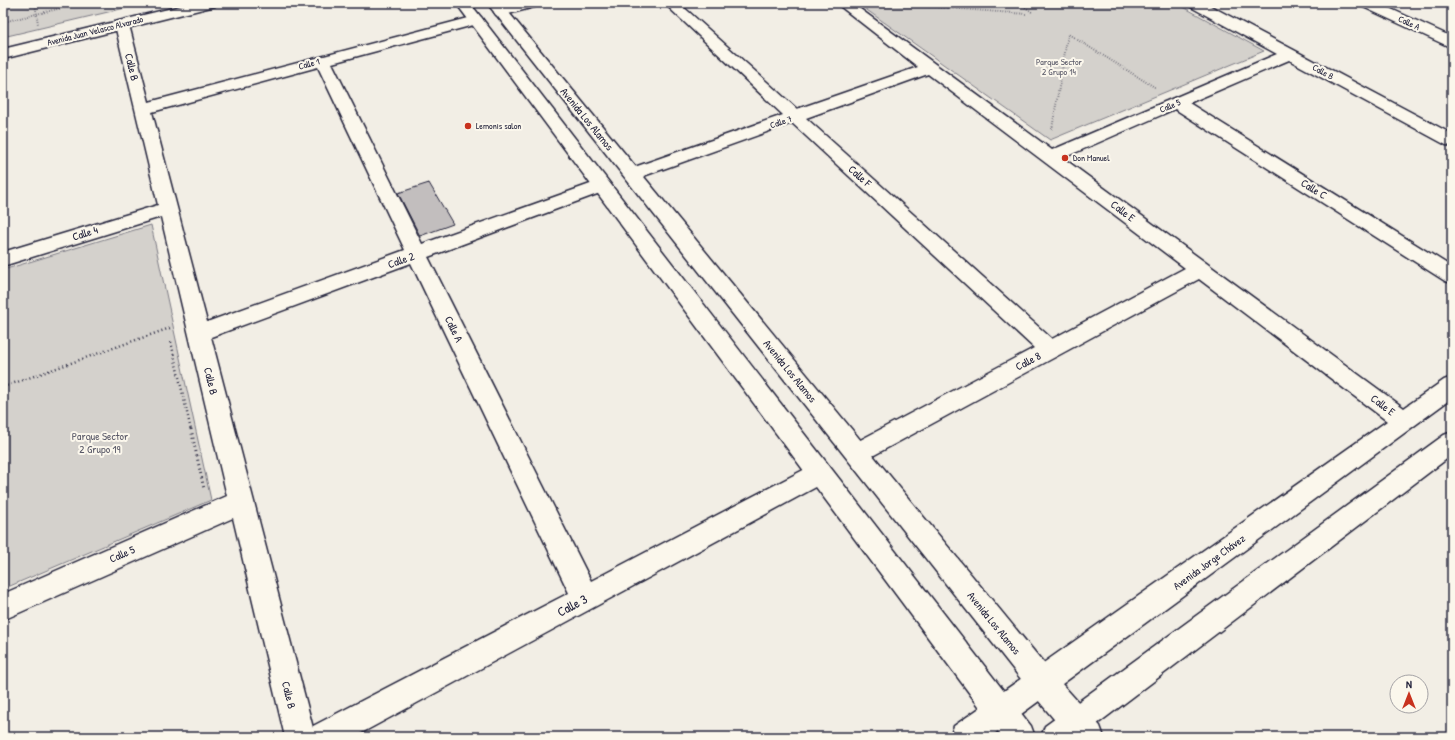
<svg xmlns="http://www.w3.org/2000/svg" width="1455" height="740" font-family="'Patrick Hand',sans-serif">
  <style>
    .green { fill: #d4d1cc; stroke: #7b7a84 }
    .building { fill: #c2bebe; stroke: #22223b }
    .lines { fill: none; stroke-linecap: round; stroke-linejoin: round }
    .street-casing { stroke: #22223b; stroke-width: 3 }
    .secondary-casing { stroke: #22223b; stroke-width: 3 }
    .path-far2 { stroke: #22223b; stroke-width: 2; stroke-dasharray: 0.5 2; stroke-linecap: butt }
    .path-far1 { stroke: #22223b; stroke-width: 2.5; stroke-dasharray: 1 3; stroke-linecap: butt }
    .path { stroke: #22223b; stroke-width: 3; stroke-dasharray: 1 3.5; stroke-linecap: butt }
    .street { fill: #fbf7ec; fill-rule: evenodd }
    .secondary { fill: #fbf7ec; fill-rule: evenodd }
    .poi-dot { fill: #c8321e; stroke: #fbf7ec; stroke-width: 1.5 }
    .labels { text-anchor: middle; stroke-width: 4; stroke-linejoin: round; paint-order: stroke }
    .far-street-label { font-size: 9px; fill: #22223b; stroke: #fbf7ec }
    .far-park-label { font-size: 9px; fill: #575766; stroke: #fbf7ec }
    .far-poi-label { font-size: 9px; fill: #22223b; stroke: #fbf7ec; text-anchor: start }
    .street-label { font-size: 11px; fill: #22223b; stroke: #fbf7ec }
    .park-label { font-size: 11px; fill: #575766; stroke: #fbf7ec }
    .near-street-label { font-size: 13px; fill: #22223b; stroke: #fbf7ec }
  </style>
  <rect width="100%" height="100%" fill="#f2eee5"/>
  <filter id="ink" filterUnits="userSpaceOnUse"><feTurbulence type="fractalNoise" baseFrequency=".025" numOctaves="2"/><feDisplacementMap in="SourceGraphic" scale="8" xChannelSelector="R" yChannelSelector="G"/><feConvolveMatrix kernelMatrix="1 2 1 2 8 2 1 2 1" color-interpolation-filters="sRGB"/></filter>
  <g filter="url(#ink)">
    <path class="green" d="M3,3H146L3,37Z
      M857,3H1176L1264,51L1050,140Z
      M151,225L211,500L3,589V270Z"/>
    <path class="building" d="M429,183L453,224L420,236L398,193Z"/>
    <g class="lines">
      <g class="street-casing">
        <path id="street" d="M517,3H540L538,6L501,16L496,15L494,12L496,9Z
          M664,3H679L797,109L918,67L836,3H852L1052,150L1277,54L1189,6L1187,3H1205L1452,134V146L1446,145L1289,60L1189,103L1452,267V283L1445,281L1175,109L1063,158L1404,408L1444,380L1452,377V398L990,737H950L954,726L1387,421L1199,279L865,460L857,463L849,460L845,453L849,446L1034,348L792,123L638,178L632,180L626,178L623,174L626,170L783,115ZM928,74L1185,268L1052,339L806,118Z
          M1359,3H1378L1452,37V48L1361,6Z
          M476,16L481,17L483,20L481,23L332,63L422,244L596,182L602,180L608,182L611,186L608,190L428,257L591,581L811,466L820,463L829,466L832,473L829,480L354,737H285L233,518L3,620V594L227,496L161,217L3,266V252L158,205L115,25L117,22L122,21L127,22L129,25L149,102ZM318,67L405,250L207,322L152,112ZM411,263L569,593L313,726V728L211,337Z
          M1452,432V455L1080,737H1041L1045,726L1444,435Z"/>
      </g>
      <g class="secondary-casing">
        <path id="secondary" d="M193,3H217L215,6L3,59V49Z
          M456,3H470L1031,726L1035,737H1002Z
          M487,3H501L1052,673L1100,726L1104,737H1069L1032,693Z"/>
      </g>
      <path class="path-far2" d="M35,3L38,24
        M883,3L1026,14
        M1019,3L1032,12
        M3,6L16,3
        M3,22L83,3
        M1052,129L1068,34L1156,88"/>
      <path class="path-far1" d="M171,342L191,430
        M3,387L170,328"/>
      <path class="path" d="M191,429L204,489"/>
      <use href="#street" class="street"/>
      <use href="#secondary" class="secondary"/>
    </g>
  </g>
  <g class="poi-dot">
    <circle cx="468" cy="126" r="4"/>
    <circle cx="1065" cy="158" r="4"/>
  </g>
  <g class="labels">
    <g class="far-street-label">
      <text transform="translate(1409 23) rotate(25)" y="3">Calle A</text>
      <text transform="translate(95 31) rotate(-14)" y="3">Avenida Juan Velasco Alvarado</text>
      <text transform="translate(309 64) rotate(-15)" y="3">Calle 1</text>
      <text transform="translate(1323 72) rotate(28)" y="3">Calle B</text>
      <text transform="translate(1170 106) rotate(-23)" y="3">Calle 5</text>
      <text transform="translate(781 122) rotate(-19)" y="3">Calle 7</text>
    </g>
    <g class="far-park-label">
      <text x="1059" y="65">Parque Sector<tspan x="1059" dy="10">2 Grupo 14</tspan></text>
    </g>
    <g class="far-poi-label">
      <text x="476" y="129">Lemonis salon</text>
      <text x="1073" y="161">Don Manuel</text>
    </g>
    <g class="street-label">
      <text transform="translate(132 67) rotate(76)" y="4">Calle B</text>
      <text transform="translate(587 119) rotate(51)" y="4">Avenida Los Alamos</text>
      <text transform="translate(860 176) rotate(42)" y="4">Calle F</text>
      <text transform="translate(1314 189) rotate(32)" y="4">Calle C</text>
      <text transform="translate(1123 211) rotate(37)" y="4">Calle E</text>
      <text transform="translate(85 233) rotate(-17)" y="4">Calle 4</text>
      <text transform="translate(401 260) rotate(-20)" y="4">Calle 2</text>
      <text transform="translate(454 329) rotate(64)" y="4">Calle A</text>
      <text transform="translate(1028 361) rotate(-28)" y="4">Calle 8</text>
      <text transform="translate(790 371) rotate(51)" y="4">Avenida Los Alamos</text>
      <text transform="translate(211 381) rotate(76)" y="4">Calle B</text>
      <text transform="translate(1383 405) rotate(37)" y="4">Calle E</text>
      <text transform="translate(122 554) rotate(-24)" y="4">Calle 5</text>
      <text transform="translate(1209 562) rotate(-36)" y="4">Avenida Jorge Chávez</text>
      <text transform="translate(994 623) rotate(51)" y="4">Avenida Los Alamos</text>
      <text transform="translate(289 695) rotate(76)" y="4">Calle B</text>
    </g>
    <g class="park-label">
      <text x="100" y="440">Parque Sector<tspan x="100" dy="13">2 Grupo 19</tspan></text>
    </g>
    <g class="near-street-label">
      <text transform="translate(572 605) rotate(-28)" y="5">Calle 3</text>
    </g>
  </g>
  <rect width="1455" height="740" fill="none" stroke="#fbf7ec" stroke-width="16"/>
  <rect x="8" y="8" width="1439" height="724" fill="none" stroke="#22223b" stroke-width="1.5" filter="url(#ink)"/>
  <g transform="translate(1409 694)"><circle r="19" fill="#fbf7ec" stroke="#a4a2a5"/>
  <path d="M0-3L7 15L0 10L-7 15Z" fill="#c8321e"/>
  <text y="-6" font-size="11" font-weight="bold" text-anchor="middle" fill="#22223b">N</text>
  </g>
</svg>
